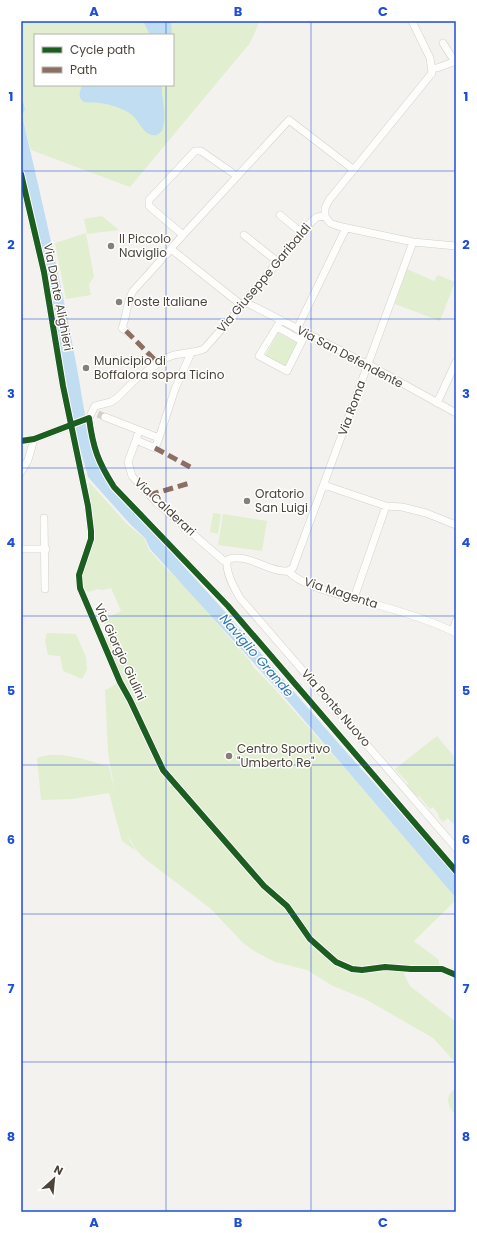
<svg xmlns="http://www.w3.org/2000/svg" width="477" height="1233" font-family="Poppins,sans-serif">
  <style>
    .green { fill: #e1eecf; fill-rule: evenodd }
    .water { fill: #c0ddf1 }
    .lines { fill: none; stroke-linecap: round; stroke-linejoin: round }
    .minor-tunnel { stroke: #d2cfca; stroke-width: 7; stroke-dasharray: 7 3.5; stroke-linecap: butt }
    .minor-casing { stroke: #d2d0cb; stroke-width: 8 }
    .minor { stroke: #fdfdfc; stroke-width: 7 }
    .quiet { stroke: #8d6e63; stroke-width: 5; stroke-dasharray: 10 5; stroke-linecap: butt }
    .cycleway-casing { stroke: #fff; stroke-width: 8 }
    .cycleway { stroke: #1b5e20; stroke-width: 6 }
    .grid { fill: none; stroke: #1d4ed8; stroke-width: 1; stroke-opacity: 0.55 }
    .poi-dot { fill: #868178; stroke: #fff; stroke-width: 1.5 }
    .labels { text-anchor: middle; stroke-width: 3; stroke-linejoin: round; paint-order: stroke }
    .poi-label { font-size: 12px; fill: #4b4439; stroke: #fff; text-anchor: start }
    .street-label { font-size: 12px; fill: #4b4439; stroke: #fff }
    .water-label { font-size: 13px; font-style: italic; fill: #2e7ab2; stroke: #fff }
    .neatline { fill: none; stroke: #1d4ed8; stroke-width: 1.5 }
    .grid-label { font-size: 13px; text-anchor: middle; font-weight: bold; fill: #1d4ed8 }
  </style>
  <rect width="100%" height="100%" fill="#f4f2ee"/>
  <path class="green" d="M21,21H260L250,43L130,187L31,150L22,115L25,108L21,90ZM35,35H173V85H35Z
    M102,216L119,230L87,234L84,219Z
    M86,233L94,277L89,284L91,295L66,299L55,243Z
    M407,269L434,281L438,275L455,282L440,321L395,304Z
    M278,333L297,343L286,366L265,356Z
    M89,482L128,525L144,538L149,550L160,562L187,589L249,660L255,669L271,685L348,772L456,898V904L454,902L414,941L439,960V966L448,972L402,970L410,986L456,1022V1063L433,1038L365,999L333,986L307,970L275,962L254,951L243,943L211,909L144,858L137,851L127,834L130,841L136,851L122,841L109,793L72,799L41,800L37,758C60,749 86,761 109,766L115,794L108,752L105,690C111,688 114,684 119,682L101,639L108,635L103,620L121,611L111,588L103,590L98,589L88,592L83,588L82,574L93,544Z
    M213,513L221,514L218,534L210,532Z
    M223,514L267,521L262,551L218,545Z
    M47,633L76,634L86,657L87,670L82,679L63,671L60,656L48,655L45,641Z
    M437,736L456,759V821L453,824L448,818L443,822L438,817L439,815L433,807L430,809L419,796L417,797L407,786L408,783L395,769Z
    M456,1088V1112H453C446,1103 446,1095 456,1088Z"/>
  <path class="water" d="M143,21H171L172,35H150Z
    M82,85H162C161,102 168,112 162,131L157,135C143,137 140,121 132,115C123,108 110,104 99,103C94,102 89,103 84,102C77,97 80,92 82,85Z
    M21,93L25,109L22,115C45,215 69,314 85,415V416L95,459L103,476L137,515L220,606L340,745L456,875V898L280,692L150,549L145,538L130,524L88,477L74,426L21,166Z"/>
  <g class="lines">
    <path class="minor-tunnel" d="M98,414L105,417"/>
    <g class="minor-casing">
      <path id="minor" d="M443,43L455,62
        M433,68H437L456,61
        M21,174L44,272L63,386L88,506L91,531V539L79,575L80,588L120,682L130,700L163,770L264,886L287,906L310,939L336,962L352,969L362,970L385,967L411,969H442L456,975
        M280,215L302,233
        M325,216L330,223L338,226L413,242L456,246
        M183,235L149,206V200L195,151H201L237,176
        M244,235L278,262
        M171,249L239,303L249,304L373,367L456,413
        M281,320L259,356L287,371L306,333
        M277,327L302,341
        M297,329L346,228
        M126,331L122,328C127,316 126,303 133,291L171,249L173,246L289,120L354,170
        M437,403L456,362
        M105,417L159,438L155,448L136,440L139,430
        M159,438L175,389L191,353
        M136,440L128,462L132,476L156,502L224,561L227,562
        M21,441L34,439L89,418L95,406L111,402L117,398L137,378L166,358L174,355L198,351L204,349L235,314L309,224L317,217L325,216V208L329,200L432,73L430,58L412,21
        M21,472L28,460L34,439
        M324,485L386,506L402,507L426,513L456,525
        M44,518L45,589
        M21,549H46
        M227,562C226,574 234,588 240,598L456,848
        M227,562L229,559C248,553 270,573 288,571C304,588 344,595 367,602C397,610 428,619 456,633
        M288,571L293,568L295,562L413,242
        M354,598L386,506
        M453,631L456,621"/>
    </g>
    <use href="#minor" class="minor"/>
    <path class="quiet" d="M126,331L158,363
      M155,448L192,468
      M149,495L190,483"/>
    <g class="cycleway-casing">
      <path id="cycleway" d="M21,174L44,272L63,386L88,506L91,531V539L79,575L80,588L120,682L130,700L163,770L264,886L287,906L310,939L336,962L352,969L362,970L385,967L411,969H442L456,975
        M21,441L34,439L89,418C93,448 98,462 114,487L228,606L456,871"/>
    </g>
    <use href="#cycleway" class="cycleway"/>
  </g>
  <path class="grid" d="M166,21V35M311,21V1212M166,85V1212M21,171H456M21,319H456M21,468H456M21,616H456M21,765H456M21,914H456M21,1062H456"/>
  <g class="poi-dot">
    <circle cx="111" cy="246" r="4"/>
    <circle cx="119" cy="302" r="4"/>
    <circle cx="86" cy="368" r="4"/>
    <circle cx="247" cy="501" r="4"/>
    <circle cx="229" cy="756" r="4"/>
  </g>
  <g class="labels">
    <g class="poi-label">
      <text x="119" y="243">Il Piccolo<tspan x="119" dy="14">Naviglio</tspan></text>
      <text x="127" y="306">Poste Italiane</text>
      <text x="94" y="365">Municipio di<tspan x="94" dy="14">Boffalora sopra Ticino</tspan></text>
      <text x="255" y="498">Oratorio<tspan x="255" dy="14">San Luigi</tspan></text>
      <text x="237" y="753">Centro Sportivo<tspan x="237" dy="14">"Umberto Re"</tspan></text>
    </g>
    <g class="street-label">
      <text transform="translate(264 278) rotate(-50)" y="4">Via Giuseppe Garibaldi</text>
      <text transform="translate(58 297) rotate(79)" y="4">Via Dante Alighieri</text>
      <text transform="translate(350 357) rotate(28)" y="4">Via San Defendente</text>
      <text transform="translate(352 408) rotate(-70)" y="4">Via Roma</text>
      <text transform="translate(165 507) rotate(43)" y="4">Via Calderari</text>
      <text transform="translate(341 593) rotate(18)" y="4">Via Magenta</text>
      <text transform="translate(120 652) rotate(65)" y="4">Via Giorgio Giulini</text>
      <text transform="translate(336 708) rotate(49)" y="4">Via Ponte Nuovo</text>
    </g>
    <g class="water-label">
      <text transform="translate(257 655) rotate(49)" y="5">Naviglio Grande</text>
    </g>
  </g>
  <rect width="477" height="1233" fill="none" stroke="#ffffff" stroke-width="44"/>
  <rect x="34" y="34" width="140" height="52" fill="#ffffff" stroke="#b7b4b0"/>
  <rect x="42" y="47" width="20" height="6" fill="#1b5e20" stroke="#b7b4b0"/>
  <text x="70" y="54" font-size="12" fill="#4b4439">Cycle path</text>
  <rect x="42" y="67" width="20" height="6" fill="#8d6e63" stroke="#b7b4b0"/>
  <text x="70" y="74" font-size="12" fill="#4b4439">Path</text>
  <g transform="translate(54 1179) rotate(27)" stroke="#ffffff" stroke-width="3" paint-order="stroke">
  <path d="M0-3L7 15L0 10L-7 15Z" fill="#4b4439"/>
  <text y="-6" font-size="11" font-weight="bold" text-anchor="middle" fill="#4b4439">N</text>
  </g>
  <rect x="22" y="22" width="433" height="1189" class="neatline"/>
  <g class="grid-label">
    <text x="94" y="16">A</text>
    <text x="238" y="16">B</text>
    <text x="383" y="16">C</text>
    <text x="11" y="101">1</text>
    <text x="466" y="101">1</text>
    <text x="11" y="249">2</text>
    <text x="466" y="249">2</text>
    <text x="11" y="398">3</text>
    <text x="466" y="398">3</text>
    <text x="11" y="547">4</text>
    <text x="466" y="547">4</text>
    <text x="11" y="695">5</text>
    <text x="466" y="695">5</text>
    <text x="11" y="844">6</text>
    <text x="466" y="844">6</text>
    <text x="11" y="993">7</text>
    <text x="466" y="993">7</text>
    <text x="11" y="1141">8</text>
    <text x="466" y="1141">8</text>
    <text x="94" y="1227">A</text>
    <text x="238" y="1227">B</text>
    <text x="383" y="1227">C</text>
  </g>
</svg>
